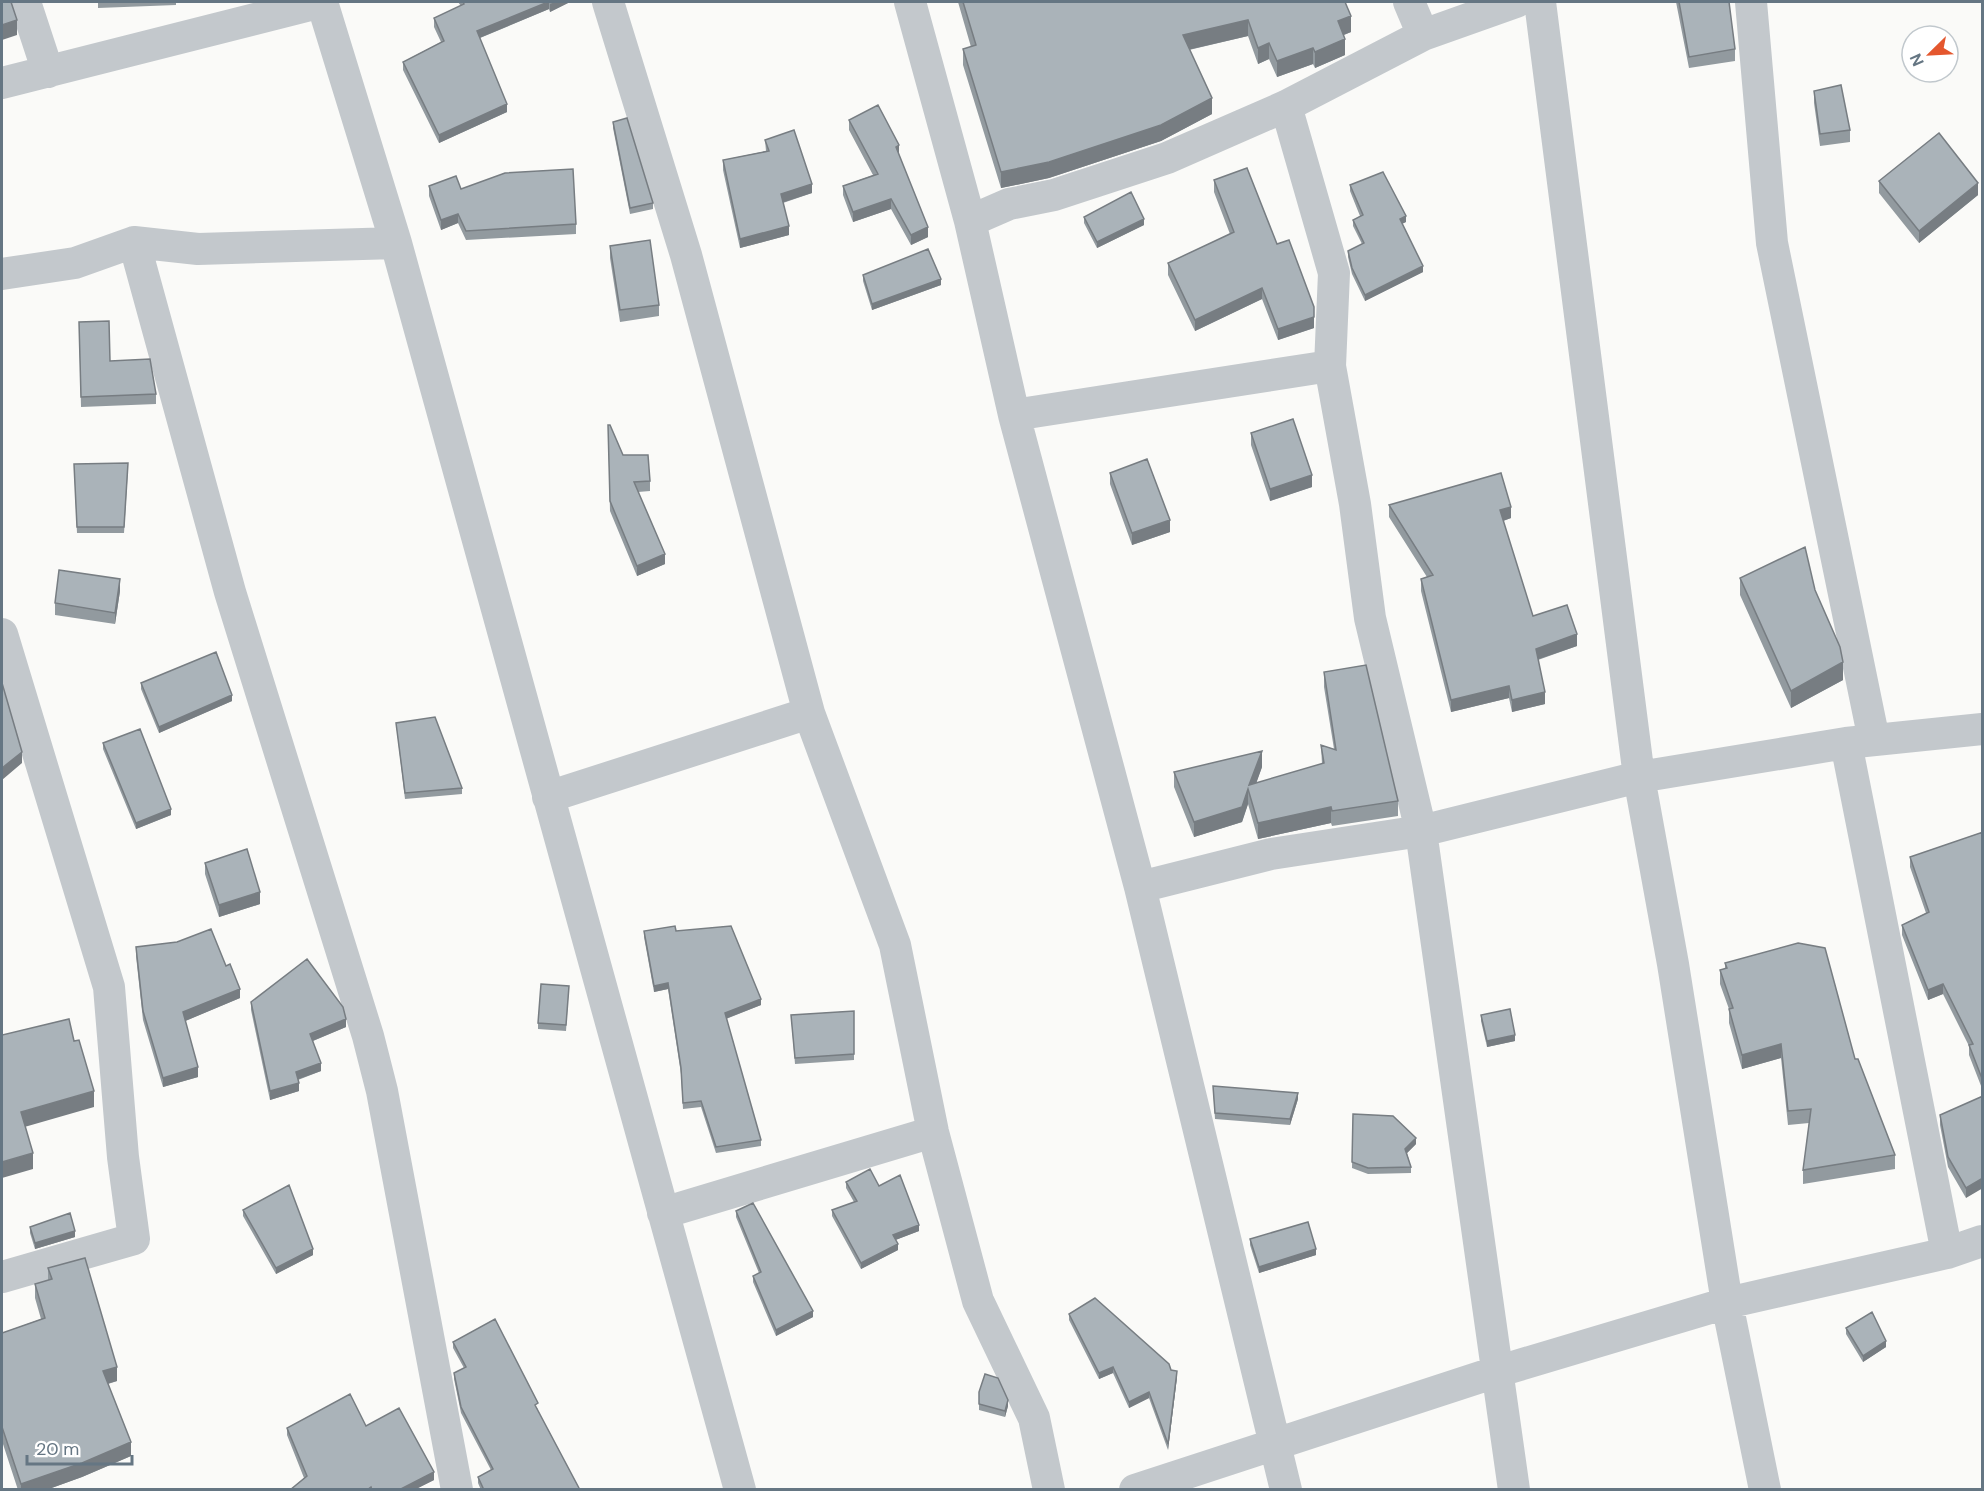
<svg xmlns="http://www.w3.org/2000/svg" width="1984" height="1491" font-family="'DM Sans',sans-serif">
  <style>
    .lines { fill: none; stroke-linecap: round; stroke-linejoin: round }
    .street { stroke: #c3c8cc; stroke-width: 32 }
    .wall { fill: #929a9f }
    .shaded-wall { fill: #777d82 }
    .building { fill: #aab3b9; stroke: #777d82; stroke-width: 1.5 }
  </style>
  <rect width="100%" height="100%" fill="#fafaf8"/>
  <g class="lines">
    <path class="street" d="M25,2L48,72
      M322,2L396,243L740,1490
      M910,2L970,221
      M1409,2L1423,35
      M1540,2L1639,777L1673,964L1727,1303L1765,1490
      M1751,2L1772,243L1874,740
      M2,83L322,2
      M1286,106L1334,273L1330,366L1355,504L1370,618L1421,831L1514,1490
      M134,242L230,592L368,1036L382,1091L457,1490
      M2,274L75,263L134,242L198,249L396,243
      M1014,415L1330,366
      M2,634L109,987L123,1157L134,1239L2,1277
      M809,713L895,945L933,1132L978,1301L1034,1418L1049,1490
      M1846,743L1947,1253
      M548,797L809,713L686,255L608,2
      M1140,887L1014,415L970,221L1009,204L1054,195L1167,158L1286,106L1423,35L1516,2
      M663,1213L933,1132
      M1135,1490L1496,1372L1727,1303L1947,1253L1982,1241
      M1286,1490L1140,887L1271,854L1421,831L1639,777L1846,743L1982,729"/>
  </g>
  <path class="wall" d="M98,2H176V5L98,8Z
    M458,2H570L550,12L549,9L480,38L507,112L439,143L403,70V62L441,42L434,27V18L461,6Z
    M958,2H1345L1351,32L1344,35L1345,55L1315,68L1313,64L1277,77L1269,59L1258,64L1248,36L1189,50L1212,114L1161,141L1049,178L1001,188L963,65V49L971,47Z
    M1676,2H1729L1735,49V61L1689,68Z
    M1814,91L1850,130V142L1820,146L1814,103Z
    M849,120L899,155L928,237L911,245L891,209L853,222L843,195V186L873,175L849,130Z
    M613,122L653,203V209L630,214L613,128Z
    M765,140L812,193L783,203L789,235L740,248L723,170V160L766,151Z
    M1214,180L1277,244L1314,328L1278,340L1262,299L1195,331L1168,275V263L1230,234L1214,192Z
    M1879,181L1978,195L1919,243L1879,193Z
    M1350,185L1406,222L1402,223L1423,272L1365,301L1352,274L1348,257V251L1362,244L1353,226V220L1360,216L1350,191Z
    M429,186L461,189L576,224V234L466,240L458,223L441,230L429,196Z
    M1084,217L1144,225L1097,248L1084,223Z
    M610,246L659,305V316L620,322L610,258Z
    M863,275L941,285L872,310L863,281Z
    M79,322L110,361L156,394V404L81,407Z
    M608,425L623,455L650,481V491L638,492L665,564L637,576L610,511Z
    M1251,433L1312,487L1270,501L1251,445Z
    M74,464L128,469L124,533H77Z
    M1110,473L1170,532L1132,545L1110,484Z
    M1389,505L1511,518L1503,521L1533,616L1577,646L1538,660L1545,704L1512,712L1509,698L1451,712L1421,591V579L1427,577L1389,517Z
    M1740,578L1815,590L1843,680L1791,708L1740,595Z
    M120,591L115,624L55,615V603Z
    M1324,672L1398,801V816L1332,826L1331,823L1258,839L1248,804L1242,822L1194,837L1174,787V772L1262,767L1256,783L1322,764L1321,745L1334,749L1324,687Z
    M141,683L232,701L159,733L141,689Z
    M396,723L462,788V794L405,799Z
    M103,743L171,815L136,829L103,749Z
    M1983,832V1091L1969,1055V1046L1943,994L1928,1000L1902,935V925L1926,913L1910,867V857Z
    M205,863L260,904L219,917L205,874Z
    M644,931H676L761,1005L726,1019L761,1140V1146L716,1153L701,1107L683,1109L681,1074L668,989L654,992L644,937Z
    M136,947L240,998L185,1021L198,1077L163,1087L143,1020L136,956Z
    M1725,963L1855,1059L1895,1155V1169L1803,1184V1170L1809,1123L1788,1125L1781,1058L1742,1069L1729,1023V1009L1720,984V970L1725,969Z
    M569,986L566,1031L538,1029V1023Z
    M251,1002L346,1027L313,1041L321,1071L298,1080L299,1091L270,1100L251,1010Z
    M854,1011V1060L795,1064L791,1015Z
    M1481,1015L1515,1041L1487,1047L1481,1021Z
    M1213,1086L1298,1099L1290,1125L1215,1119Z
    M1983,1096L1966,1198L1948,1167L1940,1125V1115Z
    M1353,1114L1416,1144L1407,1153L1411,1167V1173L1368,1174L1352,1168Z
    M846,1182L879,1186L919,1231L895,1240L898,1250L861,1269L832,1216V1210L854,1202L846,1188Z
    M243,1210L313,1255L276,1274L243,1216Z
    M736,1211L813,1317L776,1336L753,1282V1276L759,1273L736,1217Z
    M30,1227L75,1237L35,1249L30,1233Z
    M1250,1239L1316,1255L1259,1273L1250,1245Z
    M48,1268L117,1381L108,1384L131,1456L82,1477L46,1490H18L2,1441V1333L41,1319L35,1298V1284L48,1280Z
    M1069,1314L1171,1370L1177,1377L1168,1450L1149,1398L1129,1408L1113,1373L1099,1379L1069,1320Z
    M1846,1328L1886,1347L1863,1362L1846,1334Z
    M453,1342L538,1409H537L580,1490H481L478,1483V1477L491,1470L461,1413L454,1379V1373L464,1368L453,1348Z
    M979,1392L1008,1406L1005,1417L979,1410Z
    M366,1426L434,1480L414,1490H290L304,1478L287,1435V1428Z"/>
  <path class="shaded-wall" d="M549,2V9L477,39V31Z
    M555,2H570L550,12V4Z
    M1351,16V32L1338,37V21Z
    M17,20V35L2,40V25Z
    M1248,20V36L1183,51V35Z
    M1345,39V55L1315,68V52Z
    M1269,43V59L1258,64V48Z
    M1313,48V64L1277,77V61Z
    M1212,98V114L1161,141L1049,178L1001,188V172Z
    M507,104V112L439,143V135Z
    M899,145V155L896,157V147Z
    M1978,183V195L1919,243V231Z
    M812,184V193L781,203V194Z
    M891,199V209L853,222V212Z
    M458,214V223L441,230V220Z
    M1406,216V222L1400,225V219Z
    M1144,219V225L1097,248V242Z
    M789,226V235L740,248V239Z
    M928,227V237L911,245V235Z
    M1423,266V272L1365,301V295Z
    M941,279V285L872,310V304Z
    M1262,288V299L1195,331V320Z
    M1314,307V328L1278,340V329Z
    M1312,475V487L1270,501V489Z
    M1511,507V518L1500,522V510Z
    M1170,520V532L1132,545V533Z
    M665,554V564L637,576V566Z
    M120,579V591L115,624V613Z
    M1577,634V646L1536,660V649Z
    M1843,662V680L1791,708V691Z
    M1509,686V698L1451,712V700Z
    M1545,692V704L1512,712V700Z
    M232,695V701L159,733V727Z
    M1262,751V767L1251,798L1249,785Z
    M22,752V763L2,780V768Z
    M1248,789V804L1242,822L1194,837V822Z
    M1331,807V823L1258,839V823Z
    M171,809V815L136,829V823Z
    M260,892V904L219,917V905Z
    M668,983V989L654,992V986Z
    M1943,984V994L1928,1000V990Z
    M240,989V998L183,1022V1012Z
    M761,999V1005L725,1019V1013Z
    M346,1019V1027L310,1042V1034Z
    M1515,1035V1041L1487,1047V1041Z
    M1781,1044V1058L1742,1069V1055Z
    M321,1063V1071L296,1080V1072Z
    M198,1067V1077L163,1087V1078Z
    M299,1083V1091L270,1100V1091Z
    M94,1091V1107L21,1128V1112Z
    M1298,1093V1099L1290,1125V1119Z
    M1416,1138V1144L1405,1155V1149Z
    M33,1153V1169L2,1178V1162Z
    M1983,1178V1188L1966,1198V1188Z
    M919,1225V1231L893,1241V1235Z
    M75,1231V1237L35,1249V1243Z
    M898,1244V1250L861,1269V1263Z
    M313,1249V1255L276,1274V1268Z
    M1316,1249V1255L1259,1273V1267Z
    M813,1311V1317L776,1336V1330Z
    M1886,1341V1347L1863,1362V1356Z
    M117,1367V1381L103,1385V1371Z
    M1113,1367V1373L1099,1379V1373Z
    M1177,1371V1377L1168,1450V1444Z
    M1149,1392V1398L1129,1408V1402Z
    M1008,1400V1406L1005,1417V1411Z
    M131,1442V1456L82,1477L46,1490H21V1484Z
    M434,1472V1480L414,1490H399Z"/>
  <path class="building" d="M2,2H11L17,20L2,25Z
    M463,2H548L477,31L507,104L439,135L403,62L444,41L434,18L464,4Z
    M963,2H1345L1351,16L1338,21L1345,39L1315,52L1313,48L1277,61L1269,43L1258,48L1248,20L1183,35L1212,98L1161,125L1049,162L1001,172L963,49L976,45Z
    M1679,2H1729L1735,49L1689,57Z
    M1841,85L1850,130L1820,134L1814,91Z
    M878,105L899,145L896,147L928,227L911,235L891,199L853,212L843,186L878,174L849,120Z
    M627,118L653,203L630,208L613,122Z
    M794,130L812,184L781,194L789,226L740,239L723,160L769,151L765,140Z
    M1939,133L1978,183L1919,231L1879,181Z
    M1247,168L1277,244L1289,240L1314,307V317L1278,329L1262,288L1195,320L1168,263L1234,232L1214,180Z
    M573,169L576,224L466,231L458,214L441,220L429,186L456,176L461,189L505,173Z
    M1383,172L1406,216L1400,219L1423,266L1365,295L1352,268L1348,251L1364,243L1353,220L1363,215L1350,185Z
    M1131,192L1144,219L1097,242L1084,217Z
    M650,240L659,305L620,310L610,246Z
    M928,249L941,279L872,304L863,275Z
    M109,321L110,361L150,359L156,394L81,397L79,322Z
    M1293,419L1312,475L1270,489L1251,433Z
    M608,425H610L623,455H648L650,481L634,482L665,554L637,566L610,501Z
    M1147,459L1170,520L1132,533L1110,473Z
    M128,463L124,527H77L74,464Z
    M1501,473L1511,507L1500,510L1533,616L1567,605L1577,634L1536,649L1545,692L1512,700L1509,686L1451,700L1421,579L1433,575L1389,505Z
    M1805,547L1815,590L1840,647L1843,662L1791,691L1740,578Z
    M59,570L120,579L115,613L55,603Z
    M216,652L232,695L159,727L141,683Z
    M1366,665L1398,801L1332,811L1331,807L1258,823L1248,789L1242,807L1194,822L1174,772L1262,751L1249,785L1324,763L1321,745L1336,750L1324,672Z
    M2,683L22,752L2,768Z
    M435,717L462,788L405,793L396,723Z
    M140,729L171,809L136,823L103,743Z
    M1983,832V1081L1969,1045L1973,1044L1943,984L1928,990L1902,925L1929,912L1910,857Z
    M247,849L260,892L219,905L205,863Z
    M675,926L676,931L731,926L761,999L725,1013L761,1140L716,1147L701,1101L683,1103L681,1068L668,983L654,986L644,931Z
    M211,929L226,966L230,964L240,989L183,1012L198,1067L163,1078L143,1011L136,947L177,942Z
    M1798,943L1825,948L1855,1059H1858L1895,1155L1803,1170L1811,1109L1788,1111L1781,1044L1742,1055L1729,1009L1733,1008L1720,970L1727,968L1725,963Z
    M307,959L343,1007L346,1019L310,1034L321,1063L296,1072L299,1083L270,1091L251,1002Z
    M541,984L569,986L566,1025L538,1023Z
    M1510,1009L1515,1035L1487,1041L1481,1015Z
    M854,1011V1054L795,1058L791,1015Z
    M69,1019L74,1041L79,1040L94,1091L21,1112L33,1153L2,1162V1035Z
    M1213,1086L1298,1093L1290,1119L1215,1113Z
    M1983,1096V1178L1966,1188L1948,1157L1940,1115Z
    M1353,1114L1393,1116L1416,1138L1405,1149L1411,1167L1368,1168L1352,1162Z
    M870,1169L879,1186L900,1175L919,1225L893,1235L898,1244L861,1263L832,1210L857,1201L846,1182Z
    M289,1185L313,1249L276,1268L243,1210Z
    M753,1203L813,1311L776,1330L753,1276L761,1272L736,1211Z
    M70,1213L75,1231L35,1243L30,1227Z
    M1308,1222L1316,1249L1259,1267L1250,1239Z
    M85,1258L117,1367L103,1371L131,1442L82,1463L21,1484L2,1427V1333L45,1318L35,1284L52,1279L48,1268Z
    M1095,1298L1169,1364L1171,1370L1177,1371L1168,1444L1149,1392L1129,1402L1113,1367L1099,1373L1069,1314Z
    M1872,1312L1886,1341L1863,1356L1846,1328Z
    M495,1319L538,1403L535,1405L580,1490H484L478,1477L493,1469L461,1407L454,1373L466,1367L453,1342Z
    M985,1374L998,1378L1008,1400L1005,1411L979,1404V1392Z
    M350,1394L366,1426L399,1408L434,1472L399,1490H372L371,1487L367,1490H290L307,1476L287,1428Z"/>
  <rect width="1984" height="1491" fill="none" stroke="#657683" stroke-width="6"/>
  <g transform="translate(1930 54) rotate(246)"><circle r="28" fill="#ffffff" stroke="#c1c8cd" stroke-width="1.5"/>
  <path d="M0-4.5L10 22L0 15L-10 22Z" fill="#e4572e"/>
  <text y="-9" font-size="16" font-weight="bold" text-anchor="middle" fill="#657683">N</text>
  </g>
  <path d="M27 1455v9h105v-9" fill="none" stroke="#657683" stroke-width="3"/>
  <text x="36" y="1455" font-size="18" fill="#657683" stroke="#ffffff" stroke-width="4.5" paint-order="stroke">20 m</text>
</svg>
